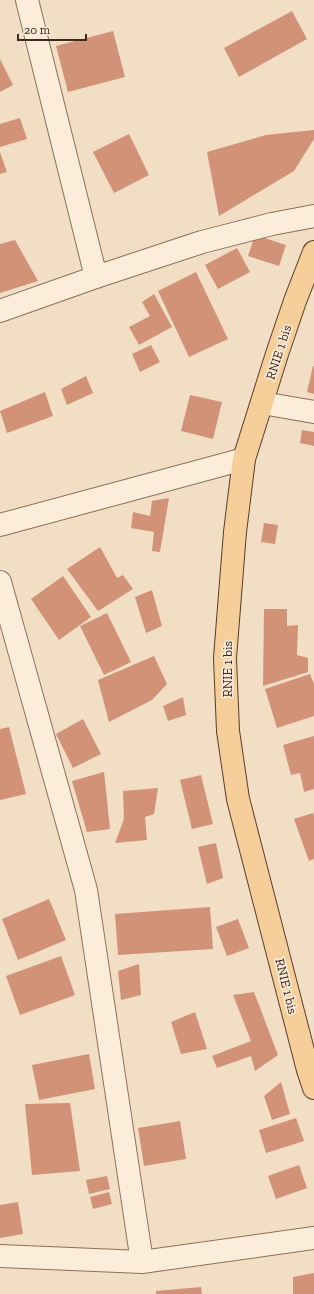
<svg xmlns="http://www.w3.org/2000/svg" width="314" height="1294" font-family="'Zilla Slab',serif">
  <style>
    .building { fill: #d29278 }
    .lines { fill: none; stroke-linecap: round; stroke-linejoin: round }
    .minor-casing { stroke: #8e6f59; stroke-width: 24 }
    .major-casing { stroke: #5b3d2d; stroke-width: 24 }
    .minor { stroke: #fbedd9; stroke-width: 22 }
    .major { stroke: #f6ce9a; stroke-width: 22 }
    .labels { text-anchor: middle; stroke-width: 3.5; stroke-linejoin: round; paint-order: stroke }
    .street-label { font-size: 13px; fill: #3d291e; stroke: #f8e9d5 }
  </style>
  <rect width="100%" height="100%" fill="#f1dec4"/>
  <path class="building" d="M292,11L307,39L239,77L224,48Z
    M113,31L125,77L68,92L56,46Z
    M0,59L13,85L0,92Z
    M20,118L27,139L0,147V124Z
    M314,130V139L294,171L219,216L207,152L266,135Z
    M129,134L149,175L114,193L93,152Z
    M0,152L7,172L0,174Z
    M255,235L286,245L279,266L248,256Z
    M15,240L38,281L0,293V244Z
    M237,248L250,272L218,289L205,265Z
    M196,272L228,339L189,357L158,291Z
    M154,294L172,327L139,345L129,327L150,316L142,302Z
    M151,345L160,362L140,372L132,354Z
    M313,366H314V394L307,392Z
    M86,376L93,393L67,405L61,389Z
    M45,392L53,416L7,433L0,411Z
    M190,395L222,402L213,439L181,431Z
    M302,430L314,432V446L300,443Z
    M169,498L160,552L152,551L154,532L131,528L133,512L150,516L152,501Z
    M264,523L278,525L275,544L261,542Z
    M100,547L117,578L123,575L133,589L98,611L67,569Z
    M63,576L91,617L59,640L31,599Z
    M152,590L162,626L146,633L135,597Z
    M264,609H287V626L298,625L297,655L308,658V672L263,686Z
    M107,613L131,662L104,675L80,626Z
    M154,656L167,684L152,700L109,722L98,680Z
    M310,674L314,684V716L277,728L265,689Z
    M183,697L186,715L168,721L163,706Z
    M83,719L101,754L73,768L56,734Z
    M9,727L26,794L0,800V729Z
    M314,736V789L304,792L300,773L291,775L283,745Z
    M104,772L110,829L87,832L72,781Z
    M201,775L213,824L192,829L180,780Z
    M158,788L154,814L145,817L147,840L115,843L124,819L123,791Z
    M313,813L314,816V859L309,861L294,819Z
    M216,843L223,878L207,884L198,847Z
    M49,899L66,940L18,960L2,919Z
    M210,907L213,949L118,955L115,914Z
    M238,919L249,948L227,956L216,927Z
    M61,956L75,995L20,1015L6,976Z
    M139,964L141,995L121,1000L118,971Z
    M254,992L278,1055L255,1071L251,1056L217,1068L212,1056L251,1041L233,995Z
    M195,1012L207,1049L181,1054L171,1022Z
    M89,1054L95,1089L39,1100L32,1065Z
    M281,1082L290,1114L272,1120L264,1096Z
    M70,1103L80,1171L32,1175L25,1104Z
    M296,1118L304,1141L266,1153L259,1130Z
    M180,1121L186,1159L144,1166L138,1128Z
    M299,1165L307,1188L276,1199L268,1176Z
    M107,1176L110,1189L89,1194L86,1180Z
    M109,1192L112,1204L93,1209L90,1197Z
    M18,1202L23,1234L0,1238V1205Z
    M314,1273V1294H293V1277Z
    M201,1287L202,1294H156V1291Z"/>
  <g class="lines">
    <g class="minor-casing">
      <path id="minor" d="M27,0L96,277
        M0,311L96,277L202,242L272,224L314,216
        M262,403L314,412
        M0,525L244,459
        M0,582L86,890L142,1262
        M0,1256L142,1262L314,1238"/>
    </g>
    <g class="major-casing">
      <path id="major" d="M314,252L295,301L277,354L244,459L235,532L225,658L228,731L238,799L308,1070L314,1088"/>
    </g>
    <use href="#minor" class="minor"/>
    <use href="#major" class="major"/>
  </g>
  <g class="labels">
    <g class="street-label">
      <text transform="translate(278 352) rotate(-72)" y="5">RNIE 1 bis</text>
      <text transform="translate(227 669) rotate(-90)" y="5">RNIE 1 bis</text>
      <text transform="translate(287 986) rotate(76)" y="5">RNIE 1 bis</text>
    </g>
  </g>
  <path d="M18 34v6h68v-6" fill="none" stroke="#3d291e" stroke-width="2"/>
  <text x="24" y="34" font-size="12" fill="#3d291e" stroke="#f8e9d5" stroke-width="3" paint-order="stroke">20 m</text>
</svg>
